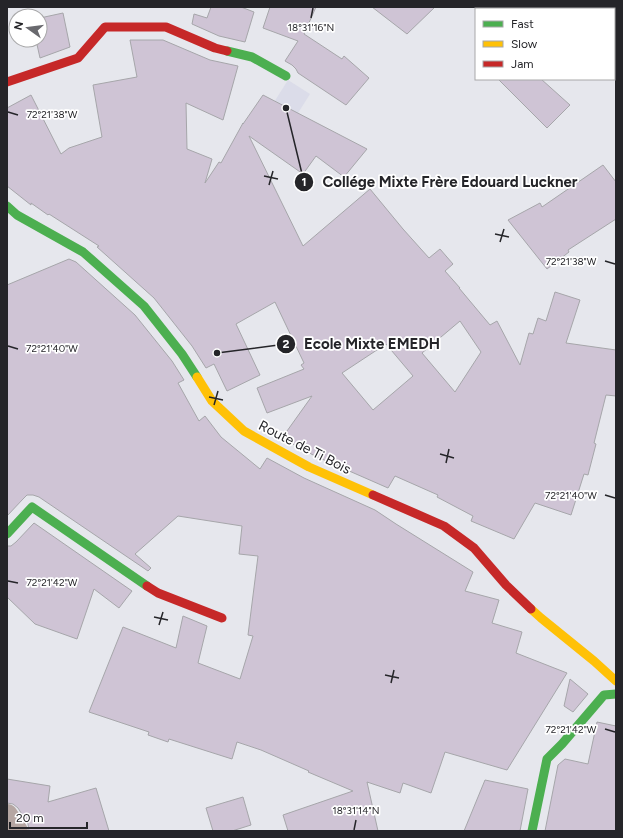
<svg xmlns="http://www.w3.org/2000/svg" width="623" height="838" font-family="Figtree,sans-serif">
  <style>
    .built { fill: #dbdce9 }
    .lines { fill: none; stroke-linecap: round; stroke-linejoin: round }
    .river { stroke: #a1daf8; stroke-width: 46 }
    .building { fill: #cfc4d5; stroke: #a6a6aa; fill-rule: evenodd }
    .street { stroke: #b5a6a2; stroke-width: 22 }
    .fast { stroke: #4caf50; stroke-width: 9 }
    .slow { stroke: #ffc107; stroke-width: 9 }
    .jam { stroke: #c62828; stroke-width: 9 }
    .ticks { fill: none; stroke: #252529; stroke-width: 1.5 }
    .labels { text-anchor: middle; stroke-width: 3.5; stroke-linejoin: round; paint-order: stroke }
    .street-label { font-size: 14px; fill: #252529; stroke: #fff }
    .ticks-label { font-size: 10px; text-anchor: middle; fill: #252529; stroke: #fff; stroke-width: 3.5; stroke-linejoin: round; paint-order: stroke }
    .leader { fill: none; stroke: #252529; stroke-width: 1.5 }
    .callout-dot { fill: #252529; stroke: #fff; stroke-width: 1.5 }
    .mark-label { font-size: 12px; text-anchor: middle; font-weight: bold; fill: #fff }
    .callout-label { font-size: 15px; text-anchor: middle; font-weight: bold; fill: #252529; stroke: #fff; stroke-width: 3.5; stroke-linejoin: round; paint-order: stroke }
  </style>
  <rect width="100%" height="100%" fill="#e6e7ed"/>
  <path class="built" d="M288,80L310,94L283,137L261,123Z"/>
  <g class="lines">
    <path class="river" d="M576,7L577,9
      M614,29L616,30"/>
  </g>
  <path class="building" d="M211,7H241L254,12L245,42L219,36L192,24L194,14L207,18Z
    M270,7H316L304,34L342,59L344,56L369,78L346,105L298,73L296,69L292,65L285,61L298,41L263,28Z
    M372,7H435L407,34Z
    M63,13L70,47L40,58L36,40H40V18Z
    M130,40H163L210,60L238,66L223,120L186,103L187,149L212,159L205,183L219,162L221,163L243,123V124L263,95L367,149L344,177L316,156L303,174L249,136L303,246L370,189L403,229L429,258L440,249L453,264L445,271L460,288H459L490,325L497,321L520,365L529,333L533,334L538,318L546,321L555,292L580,300L566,343L616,350V396L606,395L594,443L596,444L588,475L584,474L571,515L535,503L514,539L471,521L473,516L437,497L438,495L395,476L388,488L315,456L282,438L312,396L267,413L257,388L304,369L301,365L304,363L275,302L236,324L260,375L227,391L214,364L206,368L192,346L154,298L97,247L99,246L49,214L48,215L31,203V205L7,186V108L31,95L61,154L69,148L102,137L93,85L137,77ZM460,321L481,352L455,392L422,353ZM386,344L413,376L373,410L342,373Z
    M498,79H541L570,105L547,128Z
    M603,165L616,182V219L568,250L569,252L547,269L508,220L540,203L542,207Z
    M69,259L76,262L135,315L172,361L184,380L178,383L199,421L205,416L221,437L260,469L267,458L304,478L375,510L396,524L473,572L465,591L499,600L492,623L522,632L516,653L567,673L507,770L445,752L431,793L403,783L400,793L367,782L378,831H288L283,815L353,791L308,772L309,771L261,750L237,742L232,759L169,739L168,742L148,735L149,732L89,712L123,627L176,648L183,616L207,626L198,663L240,679L253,636L248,635L258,556L239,554L242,526L178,516L135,554L151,568L148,571L39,497L33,495H27L23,499L7,516V285Z
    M34,523L132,591L119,608L94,589L77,639L35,624L7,597V546H11L16,542Z
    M570,679L588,694L573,712L564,706Z
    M597,722L616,726V831H545L558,765L565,759L588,764Z
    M7,779L50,786L48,802L96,788L109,831H29L28,824L18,808L13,804L7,803Z
    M485,780L528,789L520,831H464Z
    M243,797L251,825L232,831H213L206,808Z"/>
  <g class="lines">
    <path class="street" d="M7,815L17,831"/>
    <path class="fast" d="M227,51L252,57L286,76
      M7,206L17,215L83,252L144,306L182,354L197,377
      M7,534L32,507L147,586
      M532,831L547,759L562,744L604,695L616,694"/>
    <path class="slow" d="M197,377L212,401L244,431L309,467L373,495
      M531,609L541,618L594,661L616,681"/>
    <path class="jam" d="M7,82L78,58L105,27H166L215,48L227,51
      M373,495L444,526L474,548L506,585L531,609
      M147,586L158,593L222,618"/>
  </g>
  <path class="ticks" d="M311,18L313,8M8,112L18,115M264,176L278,179M269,185L273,171M495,234L509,237M500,242L504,229M605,261L615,264M8,346L18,349M209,397L223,400M214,405L218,391M440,454L454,458M446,463L449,449M605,495L615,498M8,581L18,583M154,617L168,620M159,625L163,612M385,675L399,678M391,683L394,670M605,729L615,732M354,830L356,820"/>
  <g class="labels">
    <g class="street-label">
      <text transform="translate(305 447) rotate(27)" y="5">Route de Ti Bois</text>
    </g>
  </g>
  <g class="ticks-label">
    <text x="311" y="31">18°31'16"N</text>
    <text x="52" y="118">72°21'38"W</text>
    <text x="571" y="265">72°21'38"W</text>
    <text x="52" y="352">72°21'40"W</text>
    <text x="571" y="499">72°21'40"W</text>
    <text x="52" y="586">72°21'42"W</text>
    <text x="571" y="733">72°21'42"W</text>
    <text x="356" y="814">18°31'14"N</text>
  </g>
  <path class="leader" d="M286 108L304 182M217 353L286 344"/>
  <g class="callout-dot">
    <circle cx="286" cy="108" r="4"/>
    <circle cx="217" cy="353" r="4"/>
    <circle cx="304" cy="182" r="10"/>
    <circle cx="286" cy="344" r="10"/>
  </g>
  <g class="mark-label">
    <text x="304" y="186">1</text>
    <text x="286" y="348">2</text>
  </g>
  <g class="callout-label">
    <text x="450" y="187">Collége Mixte Frère Edouard Luckner</text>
    <text x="372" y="349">Ecole Mixte EMEDH</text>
  </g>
  <rect width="623" height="838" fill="none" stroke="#252529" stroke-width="16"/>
  <rect x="475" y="8" width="140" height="72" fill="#ffffff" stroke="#a8a8a9"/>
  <rect x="483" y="21" width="20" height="6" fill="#4caf50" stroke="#a8a8a9"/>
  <text x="511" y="28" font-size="12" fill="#252529">Fast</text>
  <rect x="483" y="41" width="20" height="6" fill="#ffc107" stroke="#a8a8a9"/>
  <text x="511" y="48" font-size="12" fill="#252529">Slow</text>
  <rect x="483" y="61" width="20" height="6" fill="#c62828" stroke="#a8a8a9"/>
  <text x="511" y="68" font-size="12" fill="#252529">Jam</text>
  <g transform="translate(28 28) rotate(284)"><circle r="19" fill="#ffffff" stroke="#a8a8a9"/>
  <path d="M0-3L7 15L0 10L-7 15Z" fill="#69696e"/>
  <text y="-6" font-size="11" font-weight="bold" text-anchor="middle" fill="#252529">N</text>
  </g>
  <path d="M10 822v6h77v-6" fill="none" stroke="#252529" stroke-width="2"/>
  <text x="16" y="822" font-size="12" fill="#252529" stroke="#ffffff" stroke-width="3" paint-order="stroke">20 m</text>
</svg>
